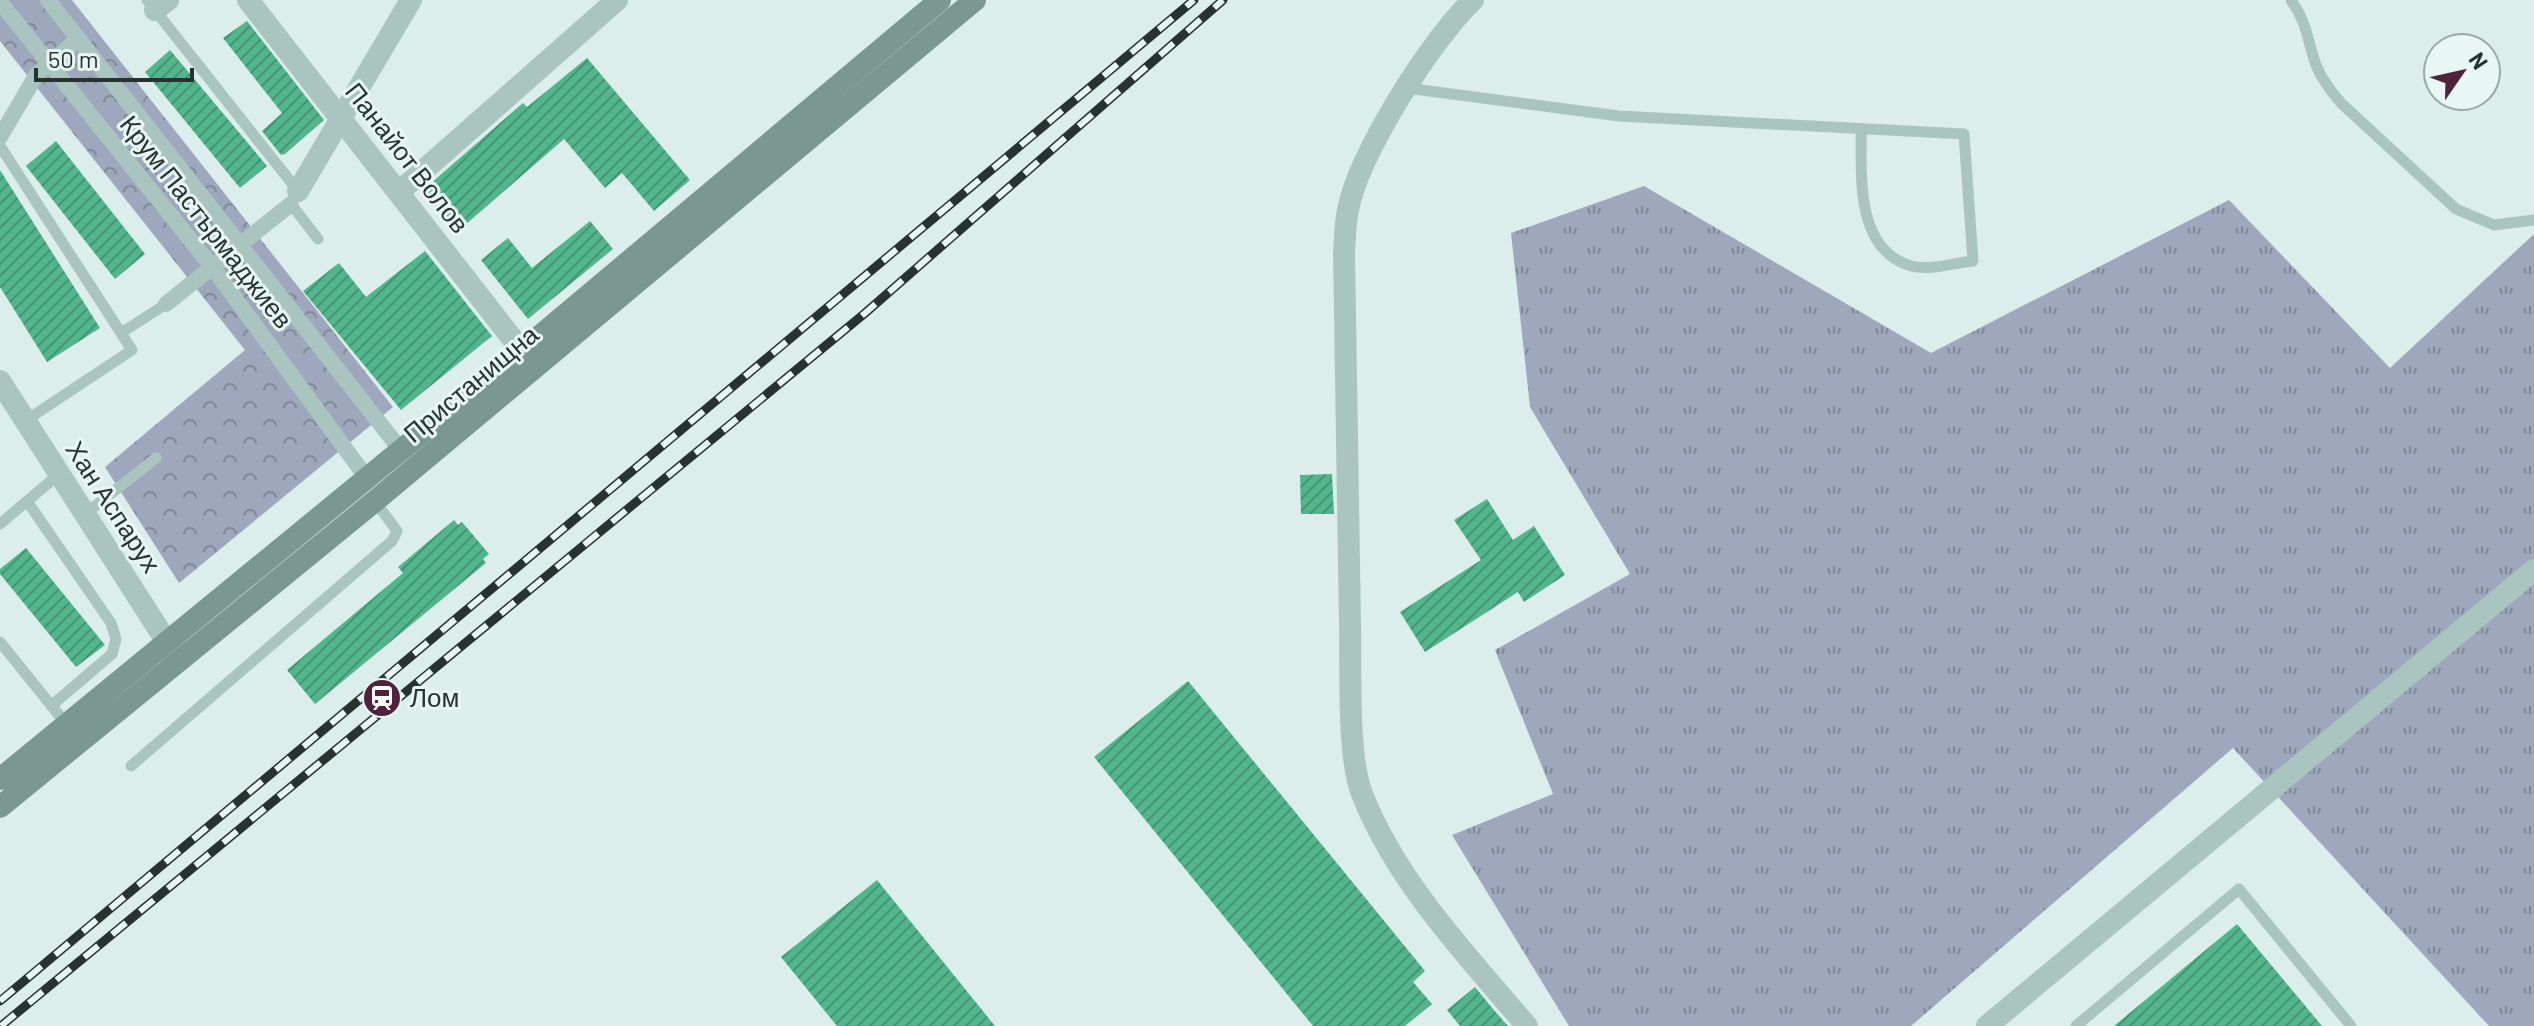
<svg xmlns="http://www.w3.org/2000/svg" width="2534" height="1026" font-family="Barlow,sans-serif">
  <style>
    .grass { fill: url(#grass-tufts) }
    .park { fill: url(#park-crowns) }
    .building { fill: url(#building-hatch) }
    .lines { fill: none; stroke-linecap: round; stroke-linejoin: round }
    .service { stroke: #aac5bf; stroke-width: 11 }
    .pedestrian { stroke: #aac5bf; stroke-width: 16 }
    .minor { stroke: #aac5bf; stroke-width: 22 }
    .tertiary { stroke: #aac5bf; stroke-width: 22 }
    .secondary { stroke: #7b9890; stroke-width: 22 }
    .rail-casing { stroke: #28332f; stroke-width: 9 }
    .rail { stroke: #e8f7f5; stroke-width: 6; stroke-dasharray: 18; stroke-linecap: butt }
    .labels { text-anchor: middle; stroke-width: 6; stroke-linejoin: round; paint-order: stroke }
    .street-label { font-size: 26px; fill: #28332f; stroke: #e8f7f5 }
    .poi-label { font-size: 26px; fill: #28332f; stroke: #e8f7f5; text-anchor: start }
  </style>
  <defs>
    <pattern id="grass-tufts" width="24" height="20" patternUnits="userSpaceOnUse" patternTransform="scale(2)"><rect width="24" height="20" fill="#9ea7bb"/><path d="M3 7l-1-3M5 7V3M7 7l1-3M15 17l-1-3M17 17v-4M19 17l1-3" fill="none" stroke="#818998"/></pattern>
    <pattern id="park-crowns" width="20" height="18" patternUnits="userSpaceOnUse" patternTransform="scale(2)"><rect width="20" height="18" fill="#9ea7bb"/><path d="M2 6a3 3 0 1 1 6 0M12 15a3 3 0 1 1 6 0" fill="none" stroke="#818998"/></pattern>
    <pattern id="building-hatch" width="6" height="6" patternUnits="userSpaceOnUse" patternTransform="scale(2)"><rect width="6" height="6" fill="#52b68d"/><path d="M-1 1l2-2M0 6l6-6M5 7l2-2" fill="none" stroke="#449574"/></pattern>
  </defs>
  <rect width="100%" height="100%" fill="#dceeec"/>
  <path class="grass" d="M1644,186L1931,353L2229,200L2390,368L2534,234V1026H2489L2233,748L1911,1026H1569L1452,835L1553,794L1495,650L1630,574L1530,407L1511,233Z"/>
  <path class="park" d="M0,0H72L393,407L179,583L105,467L245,350L0,41Z"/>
  <path class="building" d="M247,21L324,120L285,154L281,155L262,131L282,113L223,38Z
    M170,50L267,166L240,188L145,72Z
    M587,58L690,180L654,211L622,173L605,188L564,139L457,232L422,191L523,103L527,107Z
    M56,141L145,254L115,279L26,166Z
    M0,170L100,328L47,362L0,287Z
    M590,221L613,249L528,319L481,260L508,238L532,268Z
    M425,251L492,336L401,410L303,291L339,263L366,297Z
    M1332,474L1334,514H1301L1300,475Z
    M1487,499L1513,540L1534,526L1565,575L1524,602L1518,592L1425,652L1400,612L1481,560L1454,520Z
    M454,520L458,525L462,522L489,554L483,559L486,563L315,704L287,670L403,573L398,567Z
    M26,548L105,645L76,667L0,574V569Z
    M1188,681L1425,971L1413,982L1432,1004L1405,1026H1313L1094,757Z
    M877,880L995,1026H837L781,957Z
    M2237,924L2322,1026H2114Z
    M1475,987L1493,1009L1508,1026H1460L1447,1010Z"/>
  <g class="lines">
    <path class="service" d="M147,0L298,191L291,204L318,239
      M2291,0C2308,24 2307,40 2316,65C2322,80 2331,91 2341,103L2456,209L2494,225L2534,220
      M1406,88L1619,116L1964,134L1973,261C1954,263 1929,271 1911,266C1854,249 1862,174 1861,129
      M0,146L132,350L25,421
      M121,333L166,304
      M27,501L111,623L116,639L112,654L51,706
      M85,514L156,458
      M0,524L59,474
      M0,642L67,725
      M131,766L392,541L397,531L375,501
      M2076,1026L2239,889L2351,1026"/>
    <path class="pedestrian" d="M48,0L400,449
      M0,2L213,268L366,477
      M0,137L37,74L78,39
      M166,304L291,204"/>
    <path class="minor" d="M248,0L522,351
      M1473,0C1431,40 1359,153 1348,210C1345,224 1345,239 1344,253C1346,377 1348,501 1350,624C1351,667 1347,756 1362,794C1396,881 1467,956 1527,1026
      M155,10L168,0
      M298,191L411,0
      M399,192L617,0
      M1987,1026L2534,570"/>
    <path class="tertiary" d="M0,381L177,658"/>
    <path class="secondary" d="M0,779L522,351L940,0
      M0,807L375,501L975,0"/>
    <g class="rail-casing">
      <path id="rail" d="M0,1001L1194,0
        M1,1026L864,314L1223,0"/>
    </g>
    <use href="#rail" class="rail"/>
  </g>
  <defs>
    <g id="station-disc" transform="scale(2)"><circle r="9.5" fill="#4f233d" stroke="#e8f7f5"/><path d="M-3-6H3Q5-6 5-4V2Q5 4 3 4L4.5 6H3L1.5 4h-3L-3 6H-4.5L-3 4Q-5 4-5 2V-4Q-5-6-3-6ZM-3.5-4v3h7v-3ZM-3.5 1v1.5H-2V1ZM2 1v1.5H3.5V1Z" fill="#fff"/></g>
  </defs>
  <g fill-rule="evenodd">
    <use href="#station-disc" x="382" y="698"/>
  </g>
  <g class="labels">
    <g class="street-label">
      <text transform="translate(407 158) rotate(52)" y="9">Панайот Волов</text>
      <text transform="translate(206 222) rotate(52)" y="9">Крум Пастърмаджиев</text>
      <text transform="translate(471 384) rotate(-40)" y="9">Пристанищна</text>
      <text transform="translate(113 507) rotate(57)" y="9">Хан Аспарух</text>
    </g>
    <g class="poi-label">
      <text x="410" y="707">Лом</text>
    </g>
  </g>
  <g transform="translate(2462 72) rotate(56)"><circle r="38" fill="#e8f7f5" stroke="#9ba9a6" stroke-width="2"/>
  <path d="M0-6L14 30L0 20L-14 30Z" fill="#4f233d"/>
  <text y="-12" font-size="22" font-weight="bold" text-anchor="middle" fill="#28332f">N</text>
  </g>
  <path d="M36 68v12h156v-12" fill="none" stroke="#28332f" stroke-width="4"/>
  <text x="48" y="68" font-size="24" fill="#28332f" stroke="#e8f7f5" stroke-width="6" paint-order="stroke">50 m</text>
</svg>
